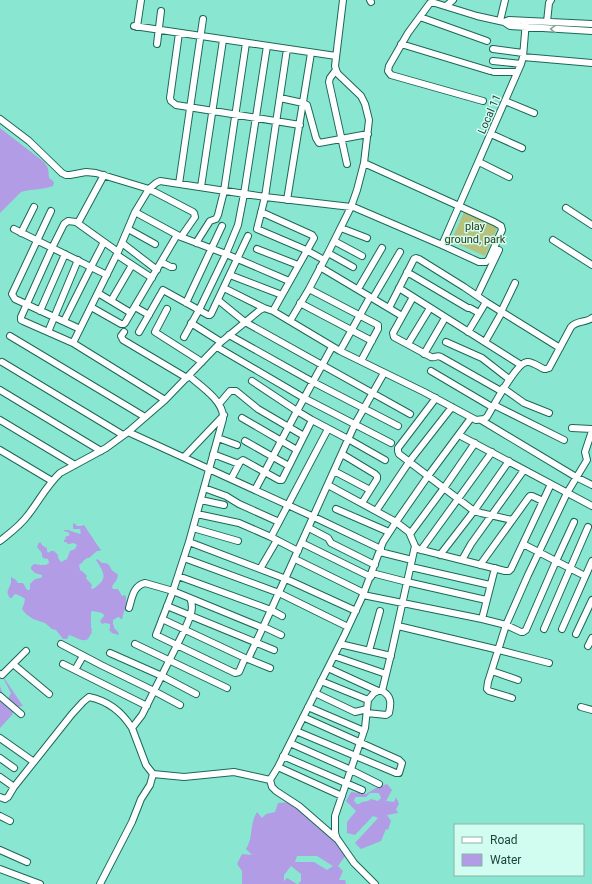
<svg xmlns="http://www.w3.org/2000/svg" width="592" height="884" font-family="Roboto,sans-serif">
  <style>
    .green { fill: #b5c27d }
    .water { fill: #b29ce6; fill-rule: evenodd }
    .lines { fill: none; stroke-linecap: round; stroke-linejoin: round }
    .minor-casing { stroke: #1c6759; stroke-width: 8 }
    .minor { stroke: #fff; stroke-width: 6 }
    .oneway { stroke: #8ea29d }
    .labels { text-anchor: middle; stroke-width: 3; stroke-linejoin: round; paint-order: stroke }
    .street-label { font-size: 11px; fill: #1c443b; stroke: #d1fdf1 }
    .park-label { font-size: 11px; fill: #333916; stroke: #d1fdf1 }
  </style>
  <rect width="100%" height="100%" fill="#89e6d0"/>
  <path class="green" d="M465,210L499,224L485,256L451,241Z"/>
  <path class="water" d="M0,128L44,162L48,168L49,178L53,181L54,183L53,186C42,190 31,189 21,192L0,213Z
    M74,523L77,526H81L84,525L100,549H102L99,551H97L89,558H87L83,561V562L79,565L80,570L83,572L87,576L86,578C88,581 90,582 92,585L91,588L93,589C108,579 105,574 96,560L97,559L102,563C111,562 109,568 113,571C115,573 117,573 118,575C117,582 114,582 112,587L113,589H118L122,596L125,595L126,597V600L127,602V607L124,611L122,619H121L119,617H118L113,620V624L114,626V628L118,632L119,635L112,633L109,630L110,628V624L105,623L102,624L100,621L104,616V615C101,611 96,612 92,611L91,612V627L92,630L91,632L92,633C90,635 89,637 88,639C82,643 75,636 69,635L67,639H63L56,630L52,629L45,623L33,619L26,614L22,609L24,604L25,599C23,597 19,595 15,594L13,596L12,598H10C5,591 9,590 11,583C11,582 11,578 11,577L16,580L18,583H23L27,590H29L30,589V584C32,582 34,579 36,579C38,578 40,579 42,577V575L35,573L31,569V567L34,564L41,565H46L49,563L48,559L43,558L42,556V553L37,547L38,544L40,542L43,546L47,548V551L48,553L51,551H54L58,555V558L61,562L67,559L70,551L75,549L77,545L74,543L68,544L66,542H64V540L66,539L65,537L70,535L68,532L64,531V530H68L80,534L81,533L80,530L81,529H73V524Z
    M0,672L23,706L15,707L12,715L0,728V686L4,698L8,699L11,693Z
    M387,784L392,790L386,801L394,802L396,797L399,804L396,809L398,813L387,815L391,821L388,830L386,829L381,841L361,849L355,843L378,818L373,816L355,835L347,833V822L356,811L346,801L351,792L366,794L376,788ZM370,793H378L380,795L381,798L378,801L371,799L368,801L362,802L359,804H357L354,801L355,798L356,797H366Z
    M291,802L305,812L318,828L320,826L323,828L346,855L338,866L343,871L339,880H345L346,884H298L301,881V874L291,866L284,875V881L287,878L297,884H242V871L237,864L242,854L252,855L246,849C254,836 249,825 257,812L262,818L266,814L275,812L278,803ZM297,856H317L333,866L327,870L314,862H295Z"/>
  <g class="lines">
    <g class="minor-casing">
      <path id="minor" d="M370,0L371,2
        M446,6L453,0
        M420,17L487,41
        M500,21L505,0
        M504,22L509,20L592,24
        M547,22L549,3L551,0
        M134,26L336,56
        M137,27L141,0
        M179,33L170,98L171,101L176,105L300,125
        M157,44L161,11
        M401,44L490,71
        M287,49L265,197L257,229L306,250L324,260
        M493,49L523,53
        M523,57L592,63
        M493,61L521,64
        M336,70L330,78L329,82L347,164
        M494,72H517
        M280,98L303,103L307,105L316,138L319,143L368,134
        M483,101L391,75L388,71L389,66L408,33L430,3H435L477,16L504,22L510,26L592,31
        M505,101L534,113
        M0,119L29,141L62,173L66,175H70L86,172L96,173L149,189L193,212L194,213L195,217L181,237
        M491,134L522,148
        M479,162L509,177
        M364,163L459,206L521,64L523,57L526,21
        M179,184L203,19
        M201,187L223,40
        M287,200L311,53
        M351,206L442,245L479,262H486L489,259L502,230L501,226L494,222L459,206L442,245
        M566,208L592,225
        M51,211L12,294L15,299L80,329
        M135,212L181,237L226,254L289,281
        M261,212L312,235L314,238L273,311
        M78,223L104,175
        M341,228L367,238
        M14,229L107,275
        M128,229L155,244
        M21,233L34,207
        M553,240L592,265
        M334,241L362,256
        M122,243L157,270
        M196,243L210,221L216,219L218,215L224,191L246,43
        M257,249L298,265
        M328,253L353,267
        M117,255L152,278
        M78,260L48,332L73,343L165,400
        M161,262L171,267H173
        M320,267L402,316
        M407,272L468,308H470L479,313
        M230,275L282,295
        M224,288L264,308
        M399,288L521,365
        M309,289L378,325V329L361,361
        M358,289L382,248
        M98,293L131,313
        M477,296L499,250
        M413,297L393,333L394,337L431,357C435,358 437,355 441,357L501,391
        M373,298L400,252
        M218,300L245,322L410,414
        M111,301L132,265
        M486,302L560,348
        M186,303L222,226
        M300,303L372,341
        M91,307L121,324H124L125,323L177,235
        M135,307L149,315
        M389,308L414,259L416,258L419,259L464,287L486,302L468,332
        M167,309L156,330L155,332L202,362
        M40,311L65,254
        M501,312L515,283
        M64,321L91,267L104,242
        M290,321L309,289L328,253L351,207L357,190L364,163L369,120L365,104L361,96L338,74L336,70L335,66L343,0
        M191,323L221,342
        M48,332L23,321L21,320V317L52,248L64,224L68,221L76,222L118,252
        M124,332L121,336L123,340L187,378
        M139,332L163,290L208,315H210L211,314L248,236
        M229,335L313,382L398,426
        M10,336L145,417
        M184,337L199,310L226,254L238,225L244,194L267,46
        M446,342L482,358L509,379
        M485,342L502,312
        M73,343L118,252L135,212L149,189L156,183L160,181L265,197L351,207
        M408,344L430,308
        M217,347L304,398L391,443
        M340,351L370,297
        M424,354L445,318
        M2,362L123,435
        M431,371L492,407
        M189,376C201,386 225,402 223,419L189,542L173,591L156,635L235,673L239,672L245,658
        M252,381L297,411L312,420L348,439L385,460
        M503,388L524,403L549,413
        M0,390L101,451
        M436,398L398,448V451L399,454L474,511L481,513L512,520
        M219,404L230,391H236L258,409L304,436
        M494,405L564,440
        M242,418L297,450
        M0,420L75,465
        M481,420L576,477L592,485
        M572,428L592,429
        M128,432L314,517L381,549
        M459,435L592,506
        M218,438L237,445
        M245,441L289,466
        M0,450L52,481
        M213,454L239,464
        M342,454L375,474L377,476V479L362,503
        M184,457L224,415
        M334,471L370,490
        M231,479L240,462L243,460L279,480H282L312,420
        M328,485L396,522L409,532L415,546L418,549L505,571H509L511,569L551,484
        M204,488L226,496L239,504L279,522
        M255,490L297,411L332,347
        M201,500L224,505
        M336,509L389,532
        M376,511L409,462L452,407
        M197,514L239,523L271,537L298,551
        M193,528L238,541
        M309,528L328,538L331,543L375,565
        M410,534L444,488L475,443
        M271,537L328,429
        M0,541C10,533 20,526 28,515C39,501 47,485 60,473L106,448L128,432L165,400L221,342L260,310L264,308L273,311L340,351L424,392L476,420L484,419L487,417C493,407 516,363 527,362C532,361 539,367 544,369H546L549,368L571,327C577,320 586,323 592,318
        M189,542L286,579L356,611
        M302,543L371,577
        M523,544L585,576
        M421,550L492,452
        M380,552L412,560
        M440,555L474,511L509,461
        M184,558L279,593L348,627
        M295,559L364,593
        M462,560L471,544L524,470
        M480,565L529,497L530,496H532L543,501
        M411,567L490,585
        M260,569L277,540
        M372,573L407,582L486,600
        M178,576L271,610L355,424L384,373
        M363,595L482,619L506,625L528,575L567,493L587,460L585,452L592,431
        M190,598L263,628
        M167,606L274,650
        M162,619L245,658L248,659L249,657L271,610L282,616
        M482,619L495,568
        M398,626L499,650L549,663
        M264,627L281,635
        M544,629L588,527
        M562,629L592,561
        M576,634L592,600
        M61,644L101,665L154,691L180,705
        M135,644L227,688
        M340,644L391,656
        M588,646L592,638
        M369,651L380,611
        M110,653L162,676L196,694
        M334,656L386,674
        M248,659L270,668
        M13,664L49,694
        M63,664L147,706
        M328,668L378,691
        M75,670L83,656
        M492,671L518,680
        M0,674L2,675L26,651
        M321,681L368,700
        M315,693L355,712L367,709
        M0,696L21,714
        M512,698L489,691L487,689L488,682L506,625L521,632H523L526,630L556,561L574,522
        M308,707L364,731
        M581,707L592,710
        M367,713L386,715L389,713C391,704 392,696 382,691
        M132,728L146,765L153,774L184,777L234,772L270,780L272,787L276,791L299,806L338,840L354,863L375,884
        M296,731L396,773H399L402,763L399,760L303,717
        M0,738L34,762
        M290,743L351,770L379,784
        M283,756L362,790
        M0,758L14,768
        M278,767L342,796
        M0,777L14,787
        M270,780L278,767L344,636L363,595L383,542L396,522L428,476L471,418
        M0,797L5,799L8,797L14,787L72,714L83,702L89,697C109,701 122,712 132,728L142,715L185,629C189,619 195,609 190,598L173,591L145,583C133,586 132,598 129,608
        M0,816L10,821
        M337,839L335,833V816L365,728L368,700L374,693L378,691H382L392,650L415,546
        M0,850L27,862
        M0,869L40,884
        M100,884L132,822L141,799L150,785L153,774"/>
    </g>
    <use href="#minor" class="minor"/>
  </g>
  <defs><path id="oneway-chevron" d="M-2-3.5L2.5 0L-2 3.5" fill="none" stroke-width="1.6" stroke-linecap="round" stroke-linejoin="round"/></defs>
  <use class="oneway" href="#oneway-chevron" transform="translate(553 29) rotate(-177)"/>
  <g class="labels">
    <g class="street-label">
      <text transform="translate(489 114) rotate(-67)" y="4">Local 11</text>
    </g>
    <g class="park-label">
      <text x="475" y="230">play<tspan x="475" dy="13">ground, park</tspan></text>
    </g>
  </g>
  <rect x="454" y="824" width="130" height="52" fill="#d1fdf1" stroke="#89b3a8"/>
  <rect x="462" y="837" width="20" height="6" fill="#ffffff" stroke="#89b3a8"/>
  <text x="490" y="844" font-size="12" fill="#1c443b">Road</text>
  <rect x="462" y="854" width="20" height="12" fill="#b29ce6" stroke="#89b3a8"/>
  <text x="490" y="864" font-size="12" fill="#1c443b">Water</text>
</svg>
